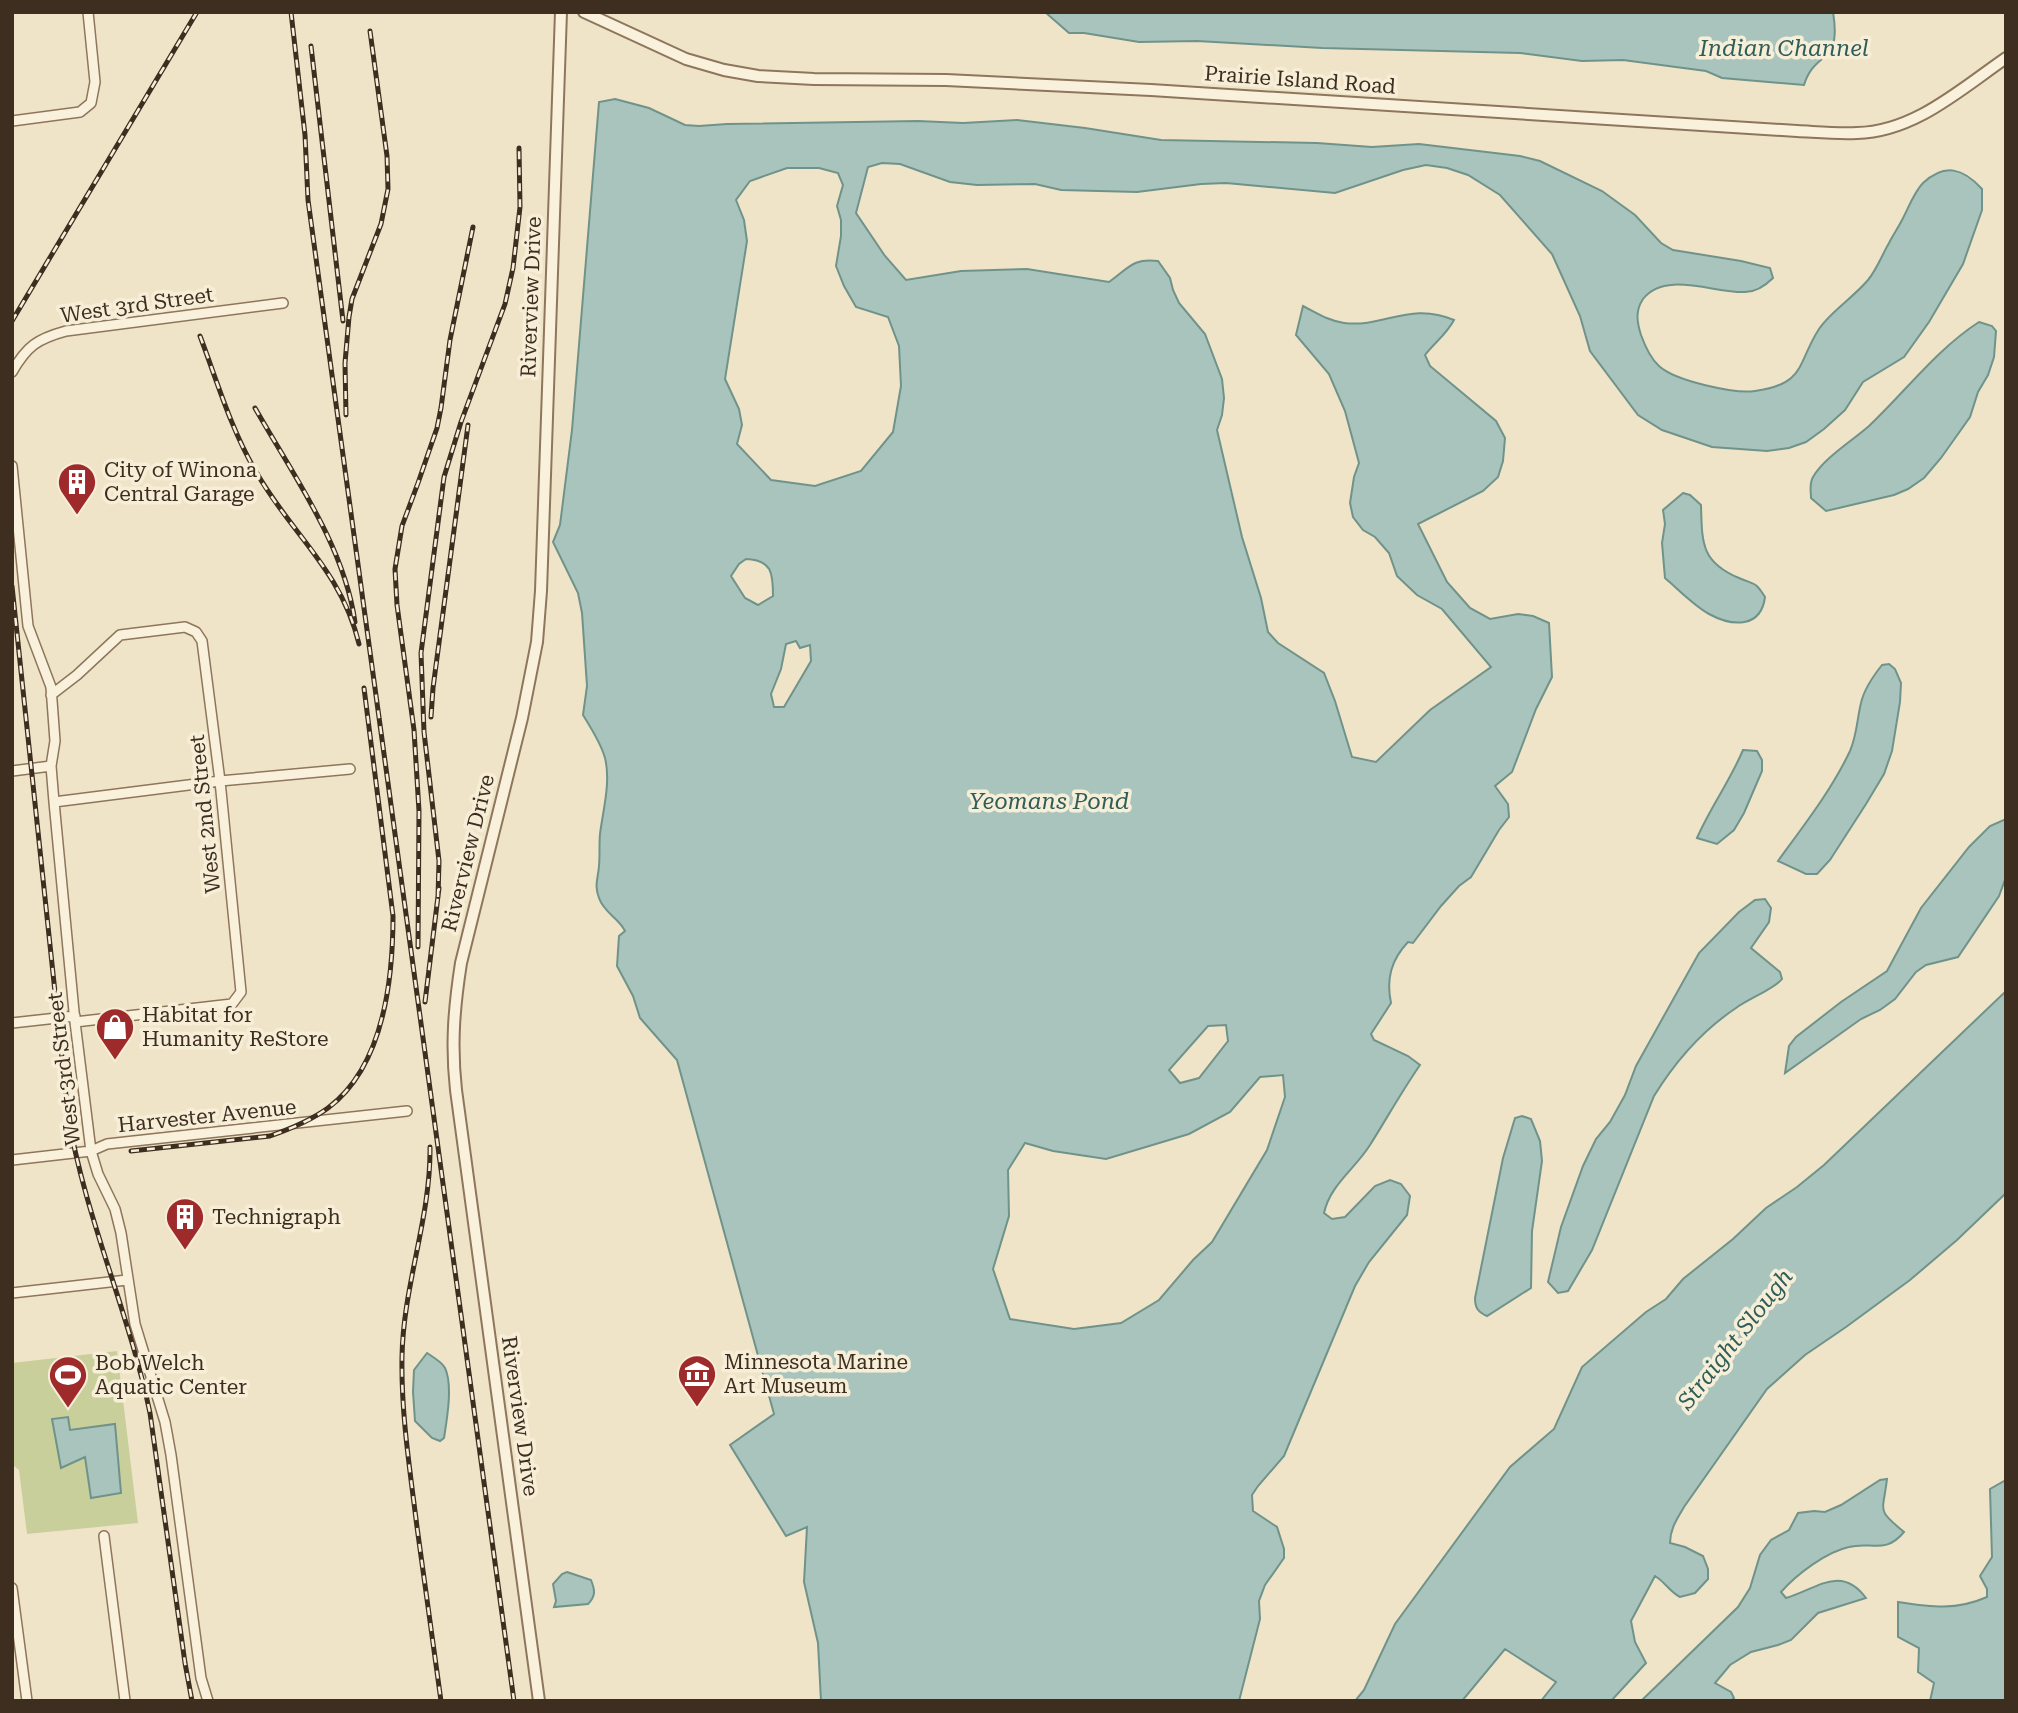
<svg xmlns="http://www.w3.org/2000/svg" width="2018" height="1713" font-family="'Roboto Serif',serif">
  <style>
    .green { fill: #c9cf9b }
    .water { fill: #a9c4bc; stroke: #6f938a; stroke-width: 2; fill-rule: evenodd }
    .lines { fill: none; stroke-linecap: round; stroke-linejoin: round }
    .minor-casing { stroke: #8d765c; stroke-width: 12 }
    .tertiary-casing { stroke: #8d765c; stroke-width: 14 }
    .minor { stroke: #faf1dc; stroke-width: 9 }
    .tertiary { stroke: #faf1dc; stroke-width: 10 }
    .rail-casing { stroke: #3d2e20; stroke-width: 5 }
    .rail { stroke: #f7eed8; stroke-width: 2.5; stroke-dasharray: 8; stroke-linecap: butt }
    .labels { text-anchor: middle; stroke-width: 7; stroke-linejoin: round; paint-order: stroke }
    .street-label { font-size: 21px; fill: #3d2e20; stroke: #f7eed8 }
    .poi-label { font-size: 21px; fill: #3d2e20; stroke: #f7eed8; text-anchor: start }
    .water-label { font-size: 23px; font-style: italic; fill: #2f5d5a; stroke: #f7eed8 }
  </style>
  <rect width="100%" height="100%" fill="#f0e4c8"/>
  <path class="green" d="M117,1351L138,1523L27,1534L19,1470L14,1466L12,1454V1363Z"/>
  <path class="water" d="M1045,12H1833C1842,66 1815,49 1804,85L1722,78L1706,71L1623,60L1582,61L1520,53L1322,48L1197,41L1139,42L1084,33H1069Z
    M615,99L649,108L685,125L699,126L727,124L918,121L963,123L1017,120L1085,128L1161,140L1317,143L1372,147L1419,144L1520,156L1540,161L1602,191L1635,215L1661,243L1673,250L1741,261L1770,268L1773,278C1765,286 1756,292 1745,292C1717,294 1665,270 1643,299C1635,311 1637,322 1641,335C1645,346 1650,358 1659,366C1675,381 1735,394 1755,391C1806,384 1797,363 1819,329C1830,312 1854,297 1868,280C1877,269 1882,255 1889,243C1893,235 1898,228 1902,220C1908,209 1914,192 1923,183C1945,163 1963,168 1982,189V210L1963,264L1929,322L1904,357L1863,382L1845,410L1824,429L1806,442L1789,448L1767,451L1712,447L1662,430L1638,415L1590,351L1580,316L1552,254L1500,195L1468,175L1447,168L1426,165L1403,170L1335,193L1226,183L1201,184L1137,192L1061,190L1035,184L977,185L950,182L900,164L882,163L868,167L856,213L885,256L906,280L961,271L1027,269L1109,282C1129,268 1132,258 1158,261L1170,278L1173,290L1179,303L1205,334L1222,379L1224,398L1222,415L1217,430L1242,537L1261,598L1268,632L1278,643L1324,673L1335,701L1352,757L1376,762L1430,710L1491,667L1442,609L1417,595L1397,576L1389,553L1375,537L1363,530L1353,517L1350,503L1354,477L1359,463L1345,411L1329,374L1296,335L1303,306C1317,313 1329,321 1344,323C1384,328 1410,301 1454,320C1446,335 1435,342 1425,355L1430,366L1496,421L1505,438L1503,461L1498,477L1483,491L1418,524L1447,582L1470,608L1490,619L1518,614L1533,616L1549,623L1552,677L1536,709L1512,772L1495,786L1508,804L1509,817L1499,830L1471,877L1459,886L1441,906L1413,943L1408,942C1391,960 1386,979 1391,1003L1371,1034L1374,1040L1408,1056L1420,1065C1402,1091 1387,1118 1370,1145C1355,1169 1330,1185 1324,1213L1332,1219L1345,1217L1375,1186L1390,1180L1401,1184L1410,1196L1407,1215L1369,1262L1355,1286L1284,1456L1258,1486L1252,1495L1253,1511L1277,1527L1284,1549V1558L1265,1585L1259,1601L1260,1619L1239,1701H821L818,1643L804,1582L807,1527L786,1536L730,1445L774,1414L677,1060L640,1018L633,996L617,966L619,936L625,931C619,918 604,913 599,898C594,885 598,879 599,866C600,855 599,844 600,834C603,810 611,782 605,758C601,743 591,728 583,715L587,686L582,613L578,593L553,542L560,525L572,430L599,102ZM787,168H819L838,173L843,185L837,206L841,220V236L836,266L844,286L856,307L888,317L899,346L901,386L893,432L861,471L815,486L771,480L737,444L742,425L739,409L725,379L747,241L744,220L736,200L750,181ZM746,559C772,560 773,573 773,596L758,605L745,598L731,576L739,564ZM796,641L800,648L810,645L811,661L784,707H774L771,694L781,669L786,644ZM1226,1025L1228,1041L1199,1078L1180,1083L1169,1070L1208,1026ZM1283,1075L1285,1097L1267,1150L1212,1242L1193,1260L1159,1300L1121,1323L1074,1329L1010,1319L993,1269L1009,1216L1008,1170L1025,1143L1053,1151L1106,1159L1189,1134L1230,1112L1260,1077Z
    M1979,322L1992,326L1996,331L1994,357L1988,375L1978,392L1970,417L1941,458L1924,478L1908,489L1894,495L1826,511L1811,498C1811,491 1809,484 1813,477C1824,458 1852,441 1869,426C1905,392 1937,349 1979,322Z
    M1683,493L1690,495L1701,505C1702,543 1701,562 1739,578C1755,585 1755,581 1765,597C1761,628 1733,627 1709,614C1693,605 1679,590 1665,578L1662,543L1665,524L1663,510Z
    M1889,664L1895,669L1901,683L1900,702L1892,751L1884,774L1866,804L1830,860L1817,874H1806L1778,861C1804,825 1831,791 1850,751C1857,735 1857,719 1861,703C1864,689 1874,675 1882,665Z
    M1743,750L1757,751L1762,760V771L1744,813L1734,830L1717,844L1697,838C1710,808 1730,781 1743,750Z
    M2006,819V877L1999,896L1958,957L1926,965L1916,972L1895,999L1880,1010L1861,1019L1785,1073L1789,1046L1796,1037L1841,1002L1887,971L1921,908L1969,847L1990,826Z
    M1765,899L1771,908L1769,922L1751,948L1780,972L1782,979C1774,989 1748,999 1736,1008C1703,1030 1675,1062 1654,1096L1592,1250L1568,1291L1558,1293L1548,1282L1561,1227L1583,1166L1596,1139L1610,1122L1625,1095L1636,1066L1699,953L1739,912L1755,900Z
    M2006,991V1193L1957,1240L1910,1280L1846,1327L1805,1355L1767,1389L1684,1507C1677,1519 1670,1529 1670,1543L1685,1547L1703,1556L1708,1569V1579L1695,1593L1680,1597C1670,1592 1665,1582 1655,1576L1631,1621L1635,1642L1646,1663L1611,1701H1541L1556,1682L1505,1649L1462,1701H1355L1364,1690L1395,1624L1510,1467L1554,1429L1582,1367L1646,1312L1666,1299L1683,1279L1733,1239L1766,1208L1797,1187L1824,1165Z
    M1522,1116L1531,1119L1540,1141L1542,1161L1532,1231L1531,1288L1487,1316C1478,1312 1475,1308 1475,1298L1503,1158L1515,1118Z
    M427,1353C433,1357 442,1362 445,1368C453,1385 447,1419 444,1438L440,1441L432,1438L415,1421L413,1392L414,1370Z
    M68,1417L70,1430L115,1424L121,1493L91,1498L85,1457L61,1468L52,1419Z
    M1887,1479C1883,1513 1876,1509 1904,1532C1885,1555 1871,1541 1849,1547C1826,1552 1797,1574 1781,1592L1786,1598C1817,1589 1841,1564 1866,1598L1818,1613L1791,1640L1778,1645L1751,1652L1730,1665L1715,1683L1731,1692L1734,1698L1731,1701H1641L1738,1607L1750,1588L1760,1555L1771,1540L1789,1530L1798,1513L1814,1511L1825,1512L1841,1505L1880,1480Z
    M2006,1480V1701H1930L1934,1683L1918,1672L1919,1648L1898,1637V1602C1931,1607 1955,1611 1987,1597V1589L1980,1576L1992,1557L1990,1489Z
    M567,1572L591,1580C595,1590 596,1596 588,1604L554,1607L556,1601L553,1584L562,1574Z"/>
  <g class="lines">
    <g class="minor-casing">
      <path id="minor" d="M12,121L80,112L91,103L95,82L88,12
        M12,372C27,346 37,339 66,331L283,303
        M12,466L28,626L51,687L55,741L51,766L54,802L75,1022L91,1151L98,1174L115,1209L121,1233L135,1324L165,1422L171,1455L201,1678L208,1701
        M51,695L77,675L120,635L185,627L196,632L202,641L220,781L241,992L232,1004L75,1022
        M12,771L51,766
        M54,802L220,781L350,769
        M12,1023L75,1016
        M12,1160L91,1151L107,1144L407,1111
        M12,1293L127,1280
        M104,1536L125,1701
        M12,1588L27,1701"/>
    </g>
    <g class="tertiary-casing">
      <path id="tertiary" d="M584,12L686,59L724,70L758,76L814,79L946,80L1151,90L1797,131C1817,132 1837,134 1857,133C1914,132 1961,89 2006,58
        M539,1701L456,1090C451,1045 454,1008 461,963L522,718L537,642L541,591L561,12"/>
    </g>
    <use href="#minor" class="minor"/>
    <use href="#tertiary" class="tertiary"/>
    <g class="rail-casing">
      <path id="rail" d="M291,12L305,135L308,200L514,1701
        M311,46L343,321
        M12,321L197,12
        M200,336C217,381 231,429 255,470C290,533 341,569 359,644
        M255,408C293,475 344,545 355,622
        M346,415L345,363L349,317L352,299L381,224L388,189L387,156L370,31
        M12,586L68,1115C85,1217 129,1312 150,1413L185,1663L192,1701
        M431,717L433,688L468,425
        M438,897L439,861L424,732L421,653L444,477L461,422L505,304L513,268L520,207L519,148
        M418,947L419,811L414,730L397,605L395,569L402,526L418,483L437,428L441,408L450,340L473,227
        M425,1002L439,888
        M430,1147C431,1217 403,1286 402,1357C401,1414 410,1470 417,1527C425,1585 433,1643 441,1701
        M131,1151L270,1136C290,1129 310,1121 328,1108C383,1067 393,980 393,916L364,688"/>
    </g>
    <use href="#rail" class="rail"/>
  </g>
  <defs>
    <g id="building-pin" transform="scale(2.0125)"><path d="M0 17L-7.5 6A9.5 9.5 0 1 1 7.5 6Z" fill="#9e2a2b" stroke="#f7eed8"/><path d="M-4-6H4V6H1V3H-1V6H-4ZM-2.5-4.3h1.7v1.8h-1.7ZM.8-4.3h1.7v1.8H.8ZM-2.5-1h1.7V.8h-1.7ZM.8-1h1.7V.8H.8Z" fill="#fff"/></g>
    <g id="shop-pin" transform="scale(2.0125)"><path d="M0 17L-7.5 6A9.5 9.5 0 1 1 7.5 6Z" fill="#9e2a2b" stroke="#f7eed8"/><path d="M-5-2.5h2.3a2.7 3.5 0 0 1 5.4 0H5L5.5 6h-11ZM-1.5-2.5h3a1.5 2.3 0 0 0-3 0Z" fill="#fff"/></g>
    <g id="museum-pin" transform="scale(2.0125)"><path d="M0 17L-7.5 6A9.5 9.5 0 1 1 7.5 6Z" fill="#9e2a2b" stroke="#f7eed8"/><path d="M0-6L6-3V-2H-6V-3ZM-5-1h2V3h-2ZM-1-1h2V3h-2ZM3-1h2V3H3ZM-6 4H6V6H-6Z" fill="#fff"/></g>
    <g id="stadium-pin" transform="scale(2.0125)"><path d="M0 17L-7.5 6A9.5 9.5 0 1 1 7.5 6Z" fill="#9e2a2b" stroke="#f7eed8"/><path d="M0-5a6.5 5 0 1 0 0 10a6.5 5 0 1 0 0-10ZM-3.5-1.8h7v3.6h-7Z" fill="#fff"/></g>
  </defs>
  <g fill-rule="evenodd">
    <use href="#building-pin" x="77" y="482"/>
    <use href="#shop-pin" x="115" y="1027"/>
    <use href="#building-pin" x="185" y="1217"/>
    <use href="#museum-pin" x="697" y="1374"/>
    <use href="#stadium-pin" x="68" y="1375"/>
  </g>
  <g class="labels">
    <g class="street-label">
      <text transform="translate(1300 80) rotate(4)" y="7">Prairie Island Road</text>
      <text transform="translate(531 297) rotate(-88)" y="7">Riverview Drive</text>
      <text transform="translate(137 305) rotate(-8)" y="7">West 3rd Street</text>
      <text transform="translate(205 814) rotate(-96)" y="7">West 2nd Street</text>
      <text transform="translate(468 853) rotate(-76)" y="7">Riverview Drive</text>
      <text transform="translate(64 1069) rotate(-97)" y="7">West 3rd Street</text>
      <text transform="translate(207 1116) rotate(-6)" y="7">Harvester Avenue</text>
      <text transform="translate(520 1416) rotate(82)" y="7">Riverview Drive</text>
    </g>
    <g class="poi-label">
      <text x="104" y="477">City of Winona<tspan x="104" dy="24">Central Garage</tspan></text>
      <text x="142" y="1022">Habitat for<tspan x="142" dy="24">Humanity ReStore</tspan></text>
      <text x="212" y="1224">Technigraph</text>
      <text x="724" y="1369">Minnesota Marine<tspan x="724" dy="24">Art Museum</tspan></text>
      <text x="95" y="1370">Bob Welch<tspan x="95" dy="24">Aquatic Center</tspan></text>
    </g>
    <g class="water-label">
      <text x="1784" y="56">Indian Channel</text>
      <text x="1049" y="809">Yeomans Pond</text>
      <text transform="translate(1735 1339) rotate(-52)" y="8">Straight Slough</text>
    </g>
  </g>
  <rect width="2018" height="1713" fill="none" stroke="#3d2e20" stroke-width="28"/>
</svg>
